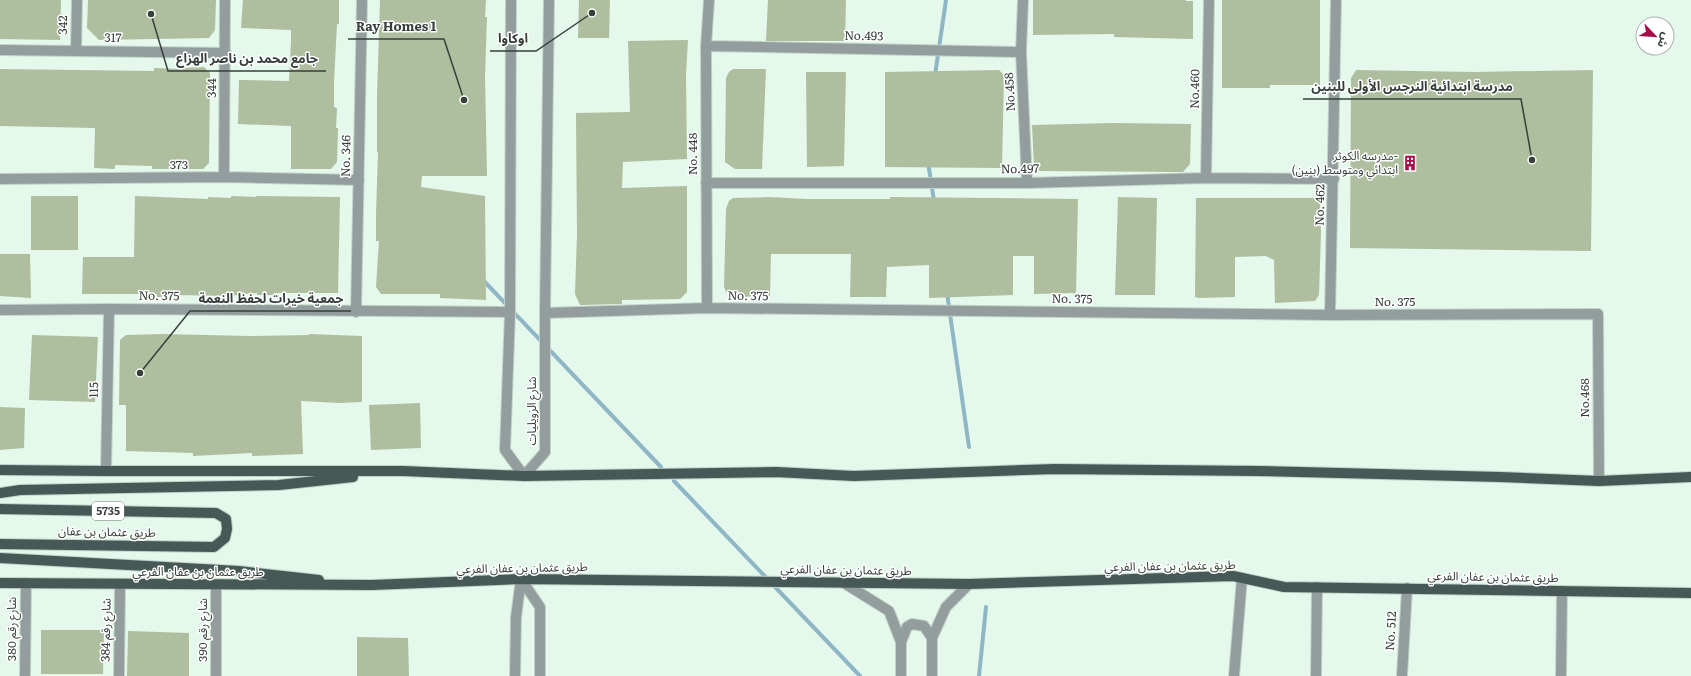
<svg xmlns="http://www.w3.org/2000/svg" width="1691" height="676" font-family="Literata,'Noto Sans Arabic',serif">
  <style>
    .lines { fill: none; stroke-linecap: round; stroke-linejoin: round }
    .stream { stroke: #8eb6c4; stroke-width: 4 }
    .building { fill: #aebe9e }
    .minor-casing { stroke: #c1d3c8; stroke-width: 12 }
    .major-casing { stroke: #c1d3c8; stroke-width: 12 }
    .minor { stroke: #949d9d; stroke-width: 10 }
    .major { stroke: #475957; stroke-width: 10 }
    .labels { text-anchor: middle; stroke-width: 3; stroke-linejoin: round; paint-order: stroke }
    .shield { fill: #fff; stroke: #737975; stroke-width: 1 }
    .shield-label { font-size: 11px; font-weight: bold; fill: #373f3a }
    .street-label { font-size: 12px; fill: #373f3a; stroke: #fff }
    .poi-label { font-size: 12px; fill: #373f3a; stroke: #fff; text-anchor: end }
    .leader { fill: none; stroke: #373f3a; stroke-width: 1.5 }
    .callout-dot { fill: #373f3a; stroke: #fff; stroke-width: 1.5 }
    .callout-label { font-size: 13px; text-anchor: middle; font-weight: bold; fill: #373f3a; stroke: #fff; stroke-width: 3; stroke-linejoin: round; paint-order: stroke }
  </style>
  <rect width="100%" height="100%" fill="#e4f8ec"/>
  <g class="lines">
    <path class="stream" d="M935,75L946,0
      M928,162L934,201
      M482,279L661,467
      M947,293L969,447
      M674,481L860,676
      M979,676L986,607"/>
  </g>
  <path class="building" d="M0,0H61L60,40L0,39Z
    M88,0H216L215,30L209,38L99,40L87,28Z
    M243,0H339V24H337L334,82V107L337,108L336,128H338L337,162L331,169H291V126L238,124L239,80L289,81L291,42V30L241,28Z
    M380,0H486L485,17H487L485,76L487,176H422L421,187L485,196L486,300L440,298V294H381L376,287L379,241H376V214L378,152H377V95Z
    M579,0H610L609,38H578Z
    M768,0H846L845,41H766Z
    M1033,0H1186V1H1193V39L1114,37V34L1033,35Z
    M1222,0H1320V85H1270V88H1222Z
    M688,40L686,75L687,159L623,162L622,188L687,186V292L680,299L622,300V304L580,305L575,294L577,234L576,113L630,112L628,41Z
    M204,67L210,73L209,163L203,169H152V166L115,165V169L94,168L95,128L0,126V69L154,71V68L181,69V68Z
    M733,69H766L762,169H735L725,162L726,78L729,72Z
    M999,70L1004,75L1002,168L885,167V72Z
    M1356,70L1473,72L1593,70L1591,251L1350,248L1351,78Z
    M806,72H846L844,166L807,167Z
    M1113,123L1191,124L1190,164L1183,172H1173L1040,171L1034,167L1032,125Z
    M31,196H78V250H31Z
    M135,196L208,199V197L231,198V196L256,197V196L340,197L338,293H274V295H257V293L229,296L175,295V297H157V294H82L83,257H134Z
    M769,197L807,199H890V197L1078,199L1076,293L1034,294V256H1013V295L929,298V265L887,267L886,297H850L851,254H771L770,296L732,297L726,292L724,287L726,209L729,201L733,198Z
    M1118,197L1157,198L1155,295H1115Z
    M1196,198H1314L1320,204L1321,232L1319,295L1315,301L1275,303L1274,260L1266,256L1235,257V297L1199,298L1195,297Z
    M0,254H30L31,298L0,296Z
    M162,334L249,336L309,335V334L362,336V402L339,403L301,401L303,454L252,456V453L193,456V453L126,451V405H119L120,340L126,335Z
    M32,335L98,337L95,402L29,400Z
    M420,403L421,448L371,450L369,405Z
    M0,407L25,408L24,448L0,450Z
    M41,630H104L103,674H41Z
    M128,631L189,633V676H127Z
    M357,637L408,638L409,676H357Z"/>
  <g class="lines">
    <g class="minor-casing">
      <path id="minor" d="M511,0L510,312L505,450L524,476L545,452V313L549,0
        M1023,0L1021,52L1027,183
        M706,46L1021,52
        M0,50L226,53
        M76,50L77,0
        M224,177L225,0
        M1206,178L1209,0
        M0,179L224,177L359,180
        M706,183H1027L1206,178L1334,179
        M707,308L706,46L709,0
        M0,310L109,309L510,312
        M356,312L362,0
        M545,313L707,308L1330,315L1598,314L1599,481
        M1330,315L1336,0
        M106,471L109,309
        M521,579L540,607V676
        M844,583L889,611L901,642V676
        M901,642L907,627L912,624L924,626L932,638
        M25,676L26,583
        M119,676L120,584
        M216,676V585
        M515,676L516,617L521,579
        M932,676V638L946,607L969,584
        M1234,676L1242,578
        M1316,676L1317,587
        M1402,676L1407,588
        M1561,676L1562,591"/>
    </g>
    <g class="major-casing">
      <path id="major" d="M0,470L106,471H403L524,476L776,472L854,476L1055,469L1258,471L1500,477L1599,481L1691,477
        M0,493L20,490L279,485L353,477
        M0,509L216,513L226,519L227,529L225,538L214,547L0,544
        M0,558L239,571L319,580
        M0,583L372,585L521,579L969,584L1233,576L1284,587L1691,593"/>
    </g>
    <use href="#minor" class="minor"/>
    <use href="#major" class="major"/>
  </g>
  <defs>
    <g id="building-bare" transform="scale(1.2)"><path d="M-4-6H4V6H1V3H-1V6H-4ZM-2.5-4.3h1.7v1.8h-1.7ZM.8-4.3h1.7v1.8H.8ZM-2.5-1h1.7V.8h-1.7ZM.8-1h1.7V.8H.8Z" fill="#a40d4a" stroke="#fff" stroke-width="2.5" paint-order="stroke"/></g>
  </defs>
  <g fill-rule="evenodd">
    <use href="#building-bare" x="1410" y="163"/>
  </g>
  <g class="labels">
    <rect class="shield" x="92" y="502" width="32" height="18" rx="3"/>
    <g class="shield-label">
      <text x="108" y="515">5735</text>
    </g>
    <g class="street-label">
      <text transform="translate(63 25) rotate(-89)" y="4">342</text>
      <text transform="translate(864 36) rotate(1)" y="4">No.493</text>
      <text transform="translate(113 38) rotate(1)" y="4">317</text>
      <text transform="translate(212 88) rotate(-89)" y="4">344</text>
      <text transform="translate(1195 89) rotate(-89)" y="4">No.460</text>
      <text transform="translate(1010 92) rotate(-93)" y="4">No.458</text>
      <text transform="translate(693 154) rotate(-90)" y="4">No. 448</text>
      <text transform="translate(346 156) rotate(-89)" y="4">No. 346</text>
      <text x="179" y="169">373</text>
      <text transform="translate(1020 169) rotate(-1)" y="4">No.497</text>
      <text transform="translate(1320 205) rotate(-89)" y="4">No. 462</text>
      <text transform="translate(159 296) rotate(1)" y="4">No. 375</text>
      <text transform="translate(748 296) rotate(1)" y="4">No. 375</text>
      <text transform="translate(1072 299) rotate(1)" y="4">No. 375</text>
      <text x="1395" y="306">No. 375</text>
      <text transform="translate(94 390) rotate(-89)" y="4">115</text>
      <text transform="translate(1585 398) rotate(-90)" y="4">No.468</text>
      <text transform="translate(532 411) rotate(-90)" y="4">شارع الزويليات</text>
      <text transform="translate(107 532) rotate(1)" y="4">طريق عثمان بن عفان</text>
      <text transform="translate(1170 566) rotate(-1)" y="4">طريق عثمان بن عفان الفرعي</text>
      <text transform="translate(522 568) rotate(-1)" y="4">طريق عثمان بن عفان الفرعي</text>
      <text transform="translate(846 570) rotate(1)" y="4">طريق عثمان بن عفان الفرعي</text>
      <text x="198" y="576">طريق عثمان بن عفان الفرعي</text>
      <text transform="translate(1493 577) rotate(1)" y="4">طريق عثمان بن عفان الفرعي</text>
      <text transform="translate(12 629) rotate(-90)" y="4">شارع رقم 380</text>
      <text transform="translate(106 630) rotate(-89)" y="4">شارع رقم 384</text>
      <text transform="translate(203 630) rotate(-90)" y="4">شارع رقم 390</text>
      <text transform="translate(1391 631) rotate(-87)" y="4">No. 512</text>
    </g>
    <g class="poi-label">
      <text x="1398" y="160">مدرسه الكوثر-<tspan x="1398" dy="14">ابتدائي ومتوسط (بنين)</tspan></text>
    </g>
  </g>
  <path class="leader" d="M464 100L444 39H348M592 13L536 51H490M151 14L168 71H326M1532 160L1521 99H1303M140 373L190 311H351"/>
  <g class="callout-dot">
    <circle cx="464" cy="100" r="4"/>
    <circle cx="592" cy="13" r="4"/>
    <circle cx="151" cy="14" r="4"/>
    <circle cx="1532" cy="160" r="4"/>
    <circle cx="140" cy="373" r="4"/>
  </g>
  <g class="callout-label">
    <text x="396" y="31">Ray Homes 1</text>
    <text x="513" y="43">اوكاوا</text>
    <text x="247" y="63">جامع محمد بن ناصر الهزاع</text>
    <text x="1412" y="91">مدرسة ابتدائية النرجس الأولى للبنين</text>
    <text x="271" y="303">جمعية خيرات لحفظ النعمة</text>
  </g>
  <g transform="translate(1655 36) rotate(115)"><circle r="19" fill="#ffffff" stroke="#afb2b0"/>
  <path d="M0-3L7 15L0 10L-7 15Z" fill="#a40d4a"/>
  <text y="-6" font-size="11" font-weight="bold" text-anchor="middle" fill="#373f3a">ش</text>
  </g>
</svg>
